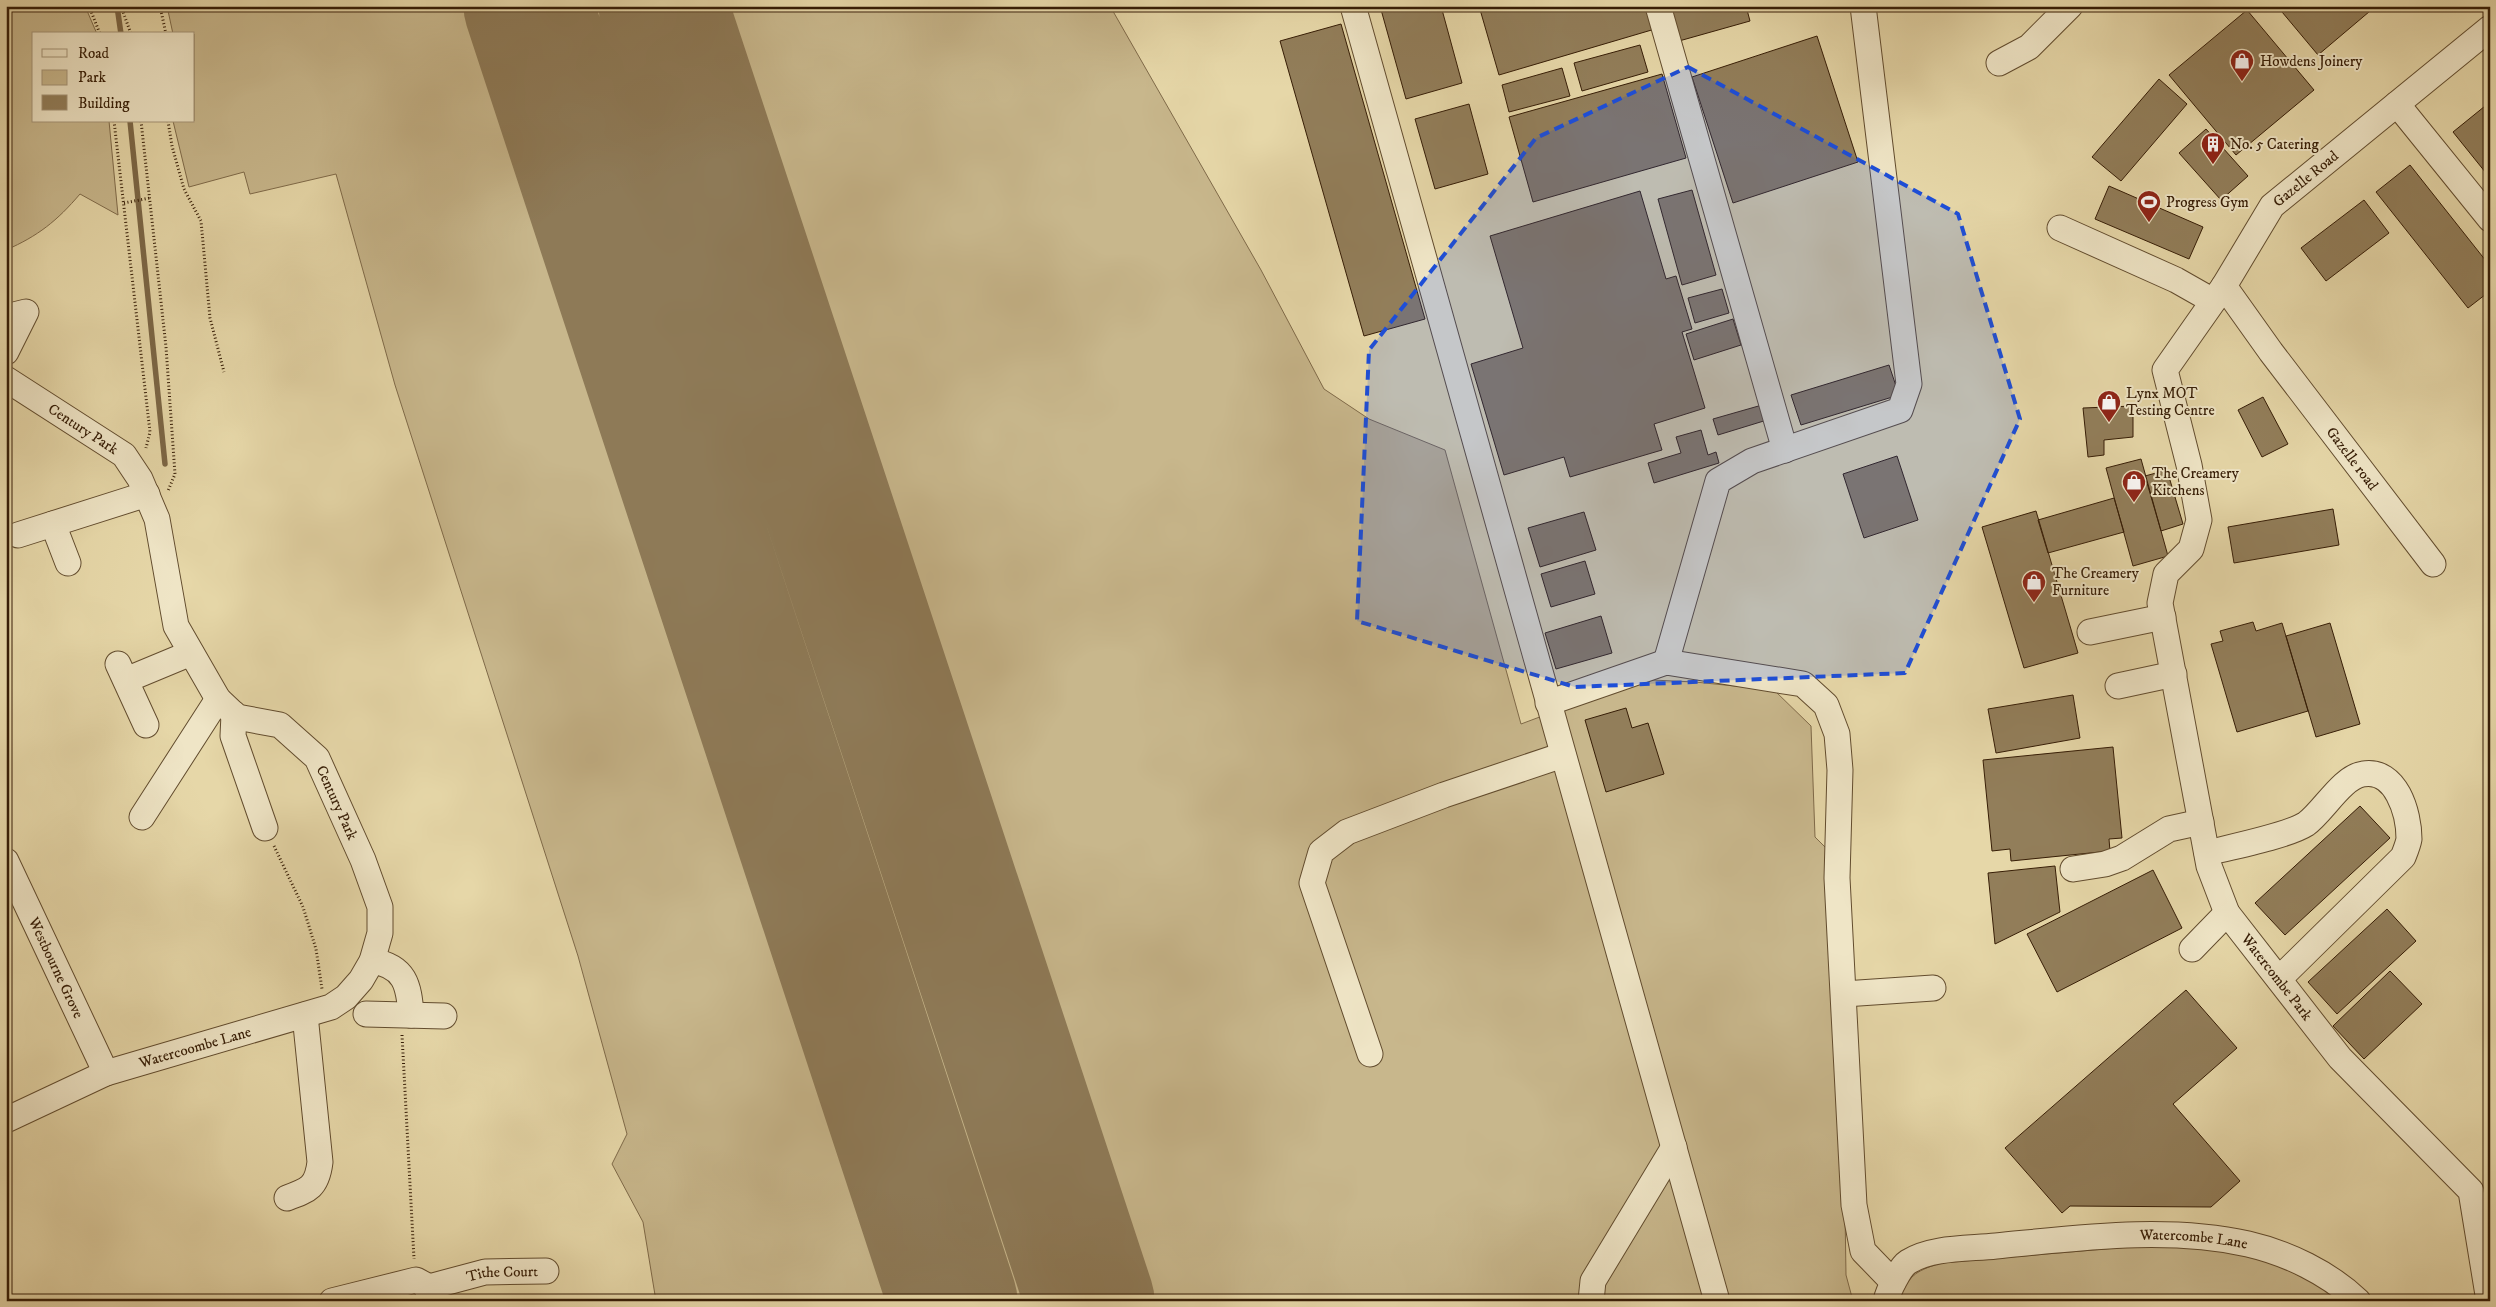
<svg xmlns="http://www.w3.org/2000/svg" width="2496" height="1307" font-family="'IM FELL DW Pica',serif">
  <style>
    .green { fill: #c8b78c; stroke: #7f6a49 }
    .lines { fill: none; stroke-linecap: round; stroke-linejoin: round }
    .stream { stroke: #7c6746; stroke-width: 5.5 }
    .runway { stroke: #8e7a57; stroke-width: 129 }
    .building { fill: #927e5a; stroke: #361d06 }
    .minor-casing { stroke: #624c2e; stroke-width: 27 }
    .path { stroke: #361d06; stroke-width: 3; stroke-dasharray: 1 2.5; stroke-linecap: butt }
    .minor { stroke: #efe5c6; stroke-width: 25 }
    .marked { fill: #1d4ed8; fill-opacity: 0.2; stroke: #1d4ed8; stroke-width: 4; stroke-dasharray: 10 6; stroke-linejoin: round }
    .labels { text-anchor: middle; stroke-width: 4; stroke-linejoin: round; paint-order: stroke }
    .poi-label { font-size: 15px; fill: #361d06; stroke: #efe5c6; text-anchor: start }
    .street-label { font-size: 15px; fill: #361d06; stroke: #efe5c6 }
  </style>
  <rect width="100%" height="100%" fill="#e6d7a8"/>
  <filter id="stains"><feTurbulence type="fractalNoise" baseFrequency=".004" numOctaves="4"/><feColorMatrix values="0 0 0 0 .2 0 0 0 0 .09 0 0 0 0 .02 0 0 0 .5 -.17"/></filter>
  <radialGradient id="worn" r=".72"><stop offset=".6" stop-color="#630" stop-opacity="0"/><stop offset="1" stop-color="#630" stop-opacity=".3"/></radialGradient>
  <path class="green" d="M6,6H85L97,34H34V121H109L118,215L80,194C57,221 38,236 6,250Z
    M167,6H1110L1261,270L1324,389L1369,419L1445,450L1521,724L1569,706L1652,680L1695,682L1774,690L1811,726L1815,837L1827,849L1845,1211L1846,1275L1853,1301H656L643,1222L612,1164L627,1134L578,956L395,385L336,174L250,194L244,172L189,187L173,121H194V34H173Z
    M2140,1246L2213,1248L2272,1262L2350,1301H1895C1911,1276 1912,1272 1941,1263Z"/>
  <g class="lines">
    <path class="stream" d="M117,6L121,34
      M130,121L165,464"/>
    <path class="runway" d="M528,6L953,1301
      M663,6L1090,1301"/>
  </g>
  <path class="building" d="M1380,6H1441L1462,83L1406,99Z
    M1479,6H1648L1655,29L1499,75Z
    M1669,6H1746L1750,21L1679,41Z
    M2277,6H2376L2318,55Z
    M2247,10L2314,90L2236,155L2169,75Z
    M1341,24L1425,319L1364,336L1280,41Z
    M1817,36L1858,162L1733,203L1692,77Z
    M1640,45L1648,72L1582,91L1574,63Z
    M1562,68L1570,96L1509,112L1502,85Z
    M1662,74L1686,158L1533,202L1509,117Z
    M2159,79L2187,104L2121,181L2092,157Z
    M2490,102V178L2453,132Z
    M1469,104L1488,174L1435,189L1415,119Z
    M2206,129L2248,176L2221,200L2179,153Z
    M2410,165L2490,266V291L2468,308L2376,192Z
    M2109,186L2203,227L2189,259L2095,219Z
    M1692,190L1716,275L1682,285L1658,199Z
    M1640,191L1666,279L1676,276L1692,329L1682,332L1705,408L1654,424L1662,450L1570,477L1564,457L1504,475L1471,364L1523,348L1490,236Z
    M2364,200L2389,233L2326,281L2301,248Z
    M1722,289L1729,313L1695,323L1688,298Z
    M1733,319L1741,345L1694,360L1686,334Z
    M1889,365L1899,395L1801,425L1791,395Z
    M2263,397L2288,444L2262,457L2238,410Z
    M1762,405L1767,420L1718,435L1713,419Z
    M2133,406V437L2104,440V455L2088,457L2083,408Z
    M1701,430L1708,455L1716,452L1719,463L1654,483L1648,463L1681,453L1676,437Z
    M1897,456L1918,520L1864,538L1843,474Z
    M2141,459L2168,556L2133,566L2106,468Z
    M2167,470L2183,524L2161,531L2145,476Z
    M2114,498L2124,532L2048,553L2038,520Z
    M2333,509L2339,545L2234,563L2228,527Z
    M2036,511L2078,653L2024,668L1982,527Z
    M1584,512L1596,550L1540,567L1528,528Z
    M1585,561L1595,594L1551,607L1541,574Z
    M1601,616L1612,653L1556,669L1545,633Z
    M2253,622L2256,631L2282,623L2308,711L2237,732L2211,644L2223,641L2220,631Z
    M2330,623L2360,724L2316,737L2286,636Z
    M2073,695L2080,738L1996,753L1988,709Z
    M1626,708L1632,728L1648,723L1664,774L1606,792L1585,720Z
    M2113,747L2122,838L2109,839L2110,851L2011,861L2010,849L1992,851L1983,760Z
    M2360,806L2390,838L2285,935L2255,903Z
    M2055,866L2060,912L1995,944L1988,873Z
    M2153,870L2182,928L2057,992L2027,934Z
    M2387,909L2416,941L2337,1014L2308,982Z
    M2390,971L2422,1004L2364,1059L2333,1026Z
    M2186,990L2237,1048L2173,1104L2240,1181L2211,1207L2070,1206L2062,1213L2005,1148Z"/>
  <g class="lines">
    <g class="minor-casing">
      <g id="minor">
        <path d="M1353,6L1717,1301"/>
        <path d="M1658,6L1785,450"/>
        <path d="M1999,63L2029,47L2070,6"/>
        <path d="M2397,104L2490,219"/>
        <path d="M2060,228L2176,280L2213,301"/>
        <path id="s1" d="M2224,286L2271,352L2433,564"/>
        <path d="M6,317L26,312L6,352"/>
        <path id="s2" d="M6,379L124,455L140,479L157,519L176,626L218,699L237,717L280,725L317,758L363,860L380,907V933L372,961L361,980L346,997L331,1007L106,1073L6,1120"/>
        <path d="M53,524L68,563"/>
        <path d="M18,535L147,494"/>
        <path d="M2090,632L2163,617"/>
        <path d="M1666,662L1718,481L1752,461L1900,410L1909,384L1863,6"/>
        <path d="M118,664L146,725"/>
        <path d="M126,680L191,653"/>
        <path d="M2118,686L2174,674"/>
        <path d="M1548,703L1666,662L1803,684L1826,705L1837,734L1840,770L1837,878L1854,1205L1863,1251L1893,1282"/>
        <path d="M234,714L233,736L265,828"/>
        <path d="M142,817L218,699"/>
        <path d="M2207,853C2231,847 2287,836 2306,824C2323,812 2342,777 2363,774C2396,768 2409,813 2409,839C2408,845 2405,852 2403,857L2279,979"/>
        <path id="s3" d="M6,861L106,1073"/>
        <path d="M2073,869L2105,864L2122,858L2169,829L2201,822"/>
        <path d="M2192,949L2227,913"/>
        <path d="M372,961C405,966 409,985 411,1015"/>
        <path d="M1844,994L1933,988"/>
        <path d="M366,1014L444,1016"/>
        <path d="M1370,1054L1312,883L1321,852L1347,832L1444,795L1563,755"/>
        <path d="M287,1198C309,1190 317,1187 320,1162L305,1015"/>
        <path id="s4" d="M429,1287L485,1272L546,1271"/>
        <path d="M332,1301L416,1280L429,1287L428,1301"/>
        <path d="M1591,1301L1593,1281L1674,1147"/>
        <path id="s5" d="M1886,1301C1888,1291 1900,1267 1908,1262C1932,1247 1968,1249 1996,1246C2079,1238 2166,1226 2248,1244C2287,1253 2329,1273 2358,1301"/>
        <path id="s6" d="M2489,1301L2471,1191L2340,1058L2227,913L2209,866L2160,603L2166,574L2191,549L2199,520L2189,465L2165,370L2224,286L2272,206L2490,28"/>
      </g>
    </g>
    <path class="path" d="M89,6L100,34
      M121,6L131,34
      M160,6L166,34
      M114,121L150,432L146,448
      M141,121L166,347L175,474L168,491
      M168,121L172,146L184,189L201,221L210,318L224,372
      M124,203L150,198
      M274,846L303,907L316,949L322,989
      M402,1035L414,1259"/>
    <use href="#minor" class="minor"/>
  </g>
  <path class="marked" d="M1688,67L1958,214L2020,419L1905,673L1575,687L1357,621L1369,350L1536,138Z"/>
  <defs>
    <g id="shop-pin" transform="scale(1.25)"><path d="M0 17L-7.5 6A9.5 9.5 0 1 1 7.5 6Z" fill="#8f2418" stroke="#efe5c6"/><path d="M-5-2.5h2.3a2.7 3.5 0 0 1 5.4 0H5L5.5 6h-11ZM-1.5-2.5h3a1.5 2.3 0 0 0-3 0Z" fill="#fff"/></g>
    <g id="building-pin" transform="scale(1.25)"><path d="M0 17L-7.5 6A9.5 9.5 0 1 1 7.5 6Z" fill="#8f2418" stroke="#efe5c6"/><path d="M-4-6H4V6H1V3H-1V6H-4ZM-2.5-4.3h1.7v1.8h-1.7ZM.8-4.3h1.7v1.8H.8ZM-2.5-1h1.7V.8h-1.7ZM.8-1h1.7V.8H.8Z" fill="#fff"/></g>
    <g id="stadium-pin" transform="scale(1.25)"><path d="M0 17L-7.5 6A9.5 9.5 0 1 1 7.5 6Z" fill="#8f2418" stroke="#efe5c6"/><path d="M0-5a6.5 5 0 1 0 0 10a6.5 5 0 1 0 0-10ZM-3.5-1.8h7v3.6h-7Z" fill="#fff"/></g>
  </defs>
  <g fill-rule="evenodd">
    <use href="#shop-pin" x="2242" y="61"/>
    <use href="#building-pin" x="2213" y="144"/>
    <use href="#stadium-pin" x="2149" y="202"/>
    <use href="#shop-pin" x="2109" y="402"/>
    <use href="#shop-pin" x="2134" y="482"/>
    <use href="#shop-pin" x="2034" y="582"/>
  </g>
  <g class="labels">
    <g class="poi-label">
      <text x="2260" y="66">Howdens Joinery</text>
      <text x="2230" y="149">No. 5 Catering</text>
      <text x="2166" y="207">Progress Gym</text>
      <text x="2126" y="398">Lynx MOT<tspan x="2126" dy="17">Testing Centre</tspan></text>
      <text x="2152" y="478">The Creamery<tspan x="2152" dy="17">Kitchens</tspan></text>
      <text x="2052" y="578">The Creamery<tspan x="2052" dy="17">Furniture</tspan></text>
    </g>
    <g class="street-label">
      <text dy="5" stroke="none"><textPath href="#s6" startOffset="1288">Gazelle Road</textPath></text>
      <text dy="5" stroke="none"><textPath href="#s2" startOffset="92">Century Park</textPath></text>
      <text dy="5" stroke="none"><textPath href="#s1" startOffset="215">Gazelle road</textPath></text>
      <text dy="5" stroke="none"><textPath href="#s2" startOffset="574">Century Park</textPath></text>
      <text dy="5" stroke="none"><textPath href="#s3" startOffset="118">Westbourne Grove</textPath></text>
      <text transform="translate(2277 977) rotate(52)" y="5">Watercombe Park</text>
      <text transform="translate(195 1047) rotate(-16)" y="5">Watercoombe Lane</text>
      <text dy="5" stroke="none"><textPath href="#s5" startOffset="334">Watercombe Lane</textPath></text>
      <text dy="5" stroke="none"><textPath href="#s4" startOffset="75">Tithe Court</textPath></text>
    </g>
  </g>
  <rect width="2496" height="1307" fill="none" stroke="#e6d7a8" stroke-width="25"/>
  <rect x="8" y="8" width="2481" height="1292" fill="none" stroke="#361d06" stroke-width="2.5"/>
  <rect x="12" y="12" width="2471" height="1282" fill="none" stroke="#361d06"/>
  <rect x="32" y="32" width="162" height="90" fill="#efe5c6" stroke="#a59579"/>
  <rect x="42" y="49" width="25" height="8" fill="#efe5c6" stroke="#a59579"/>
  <text x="78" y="58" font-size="15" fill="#361d06">Road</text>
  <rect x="42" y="70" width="25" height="15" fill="#c8b78c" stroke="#a59579"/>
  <text x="78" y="82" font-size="15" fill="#361d06">Park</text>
  <rect x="42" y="95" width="25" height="15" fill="#927e5a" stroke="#a59579"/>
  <text x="78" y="108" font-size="15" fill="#361d06">Building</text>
  <rect width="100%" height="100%" filter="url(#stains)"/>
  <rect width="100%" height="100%" fill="url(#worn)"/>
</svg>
